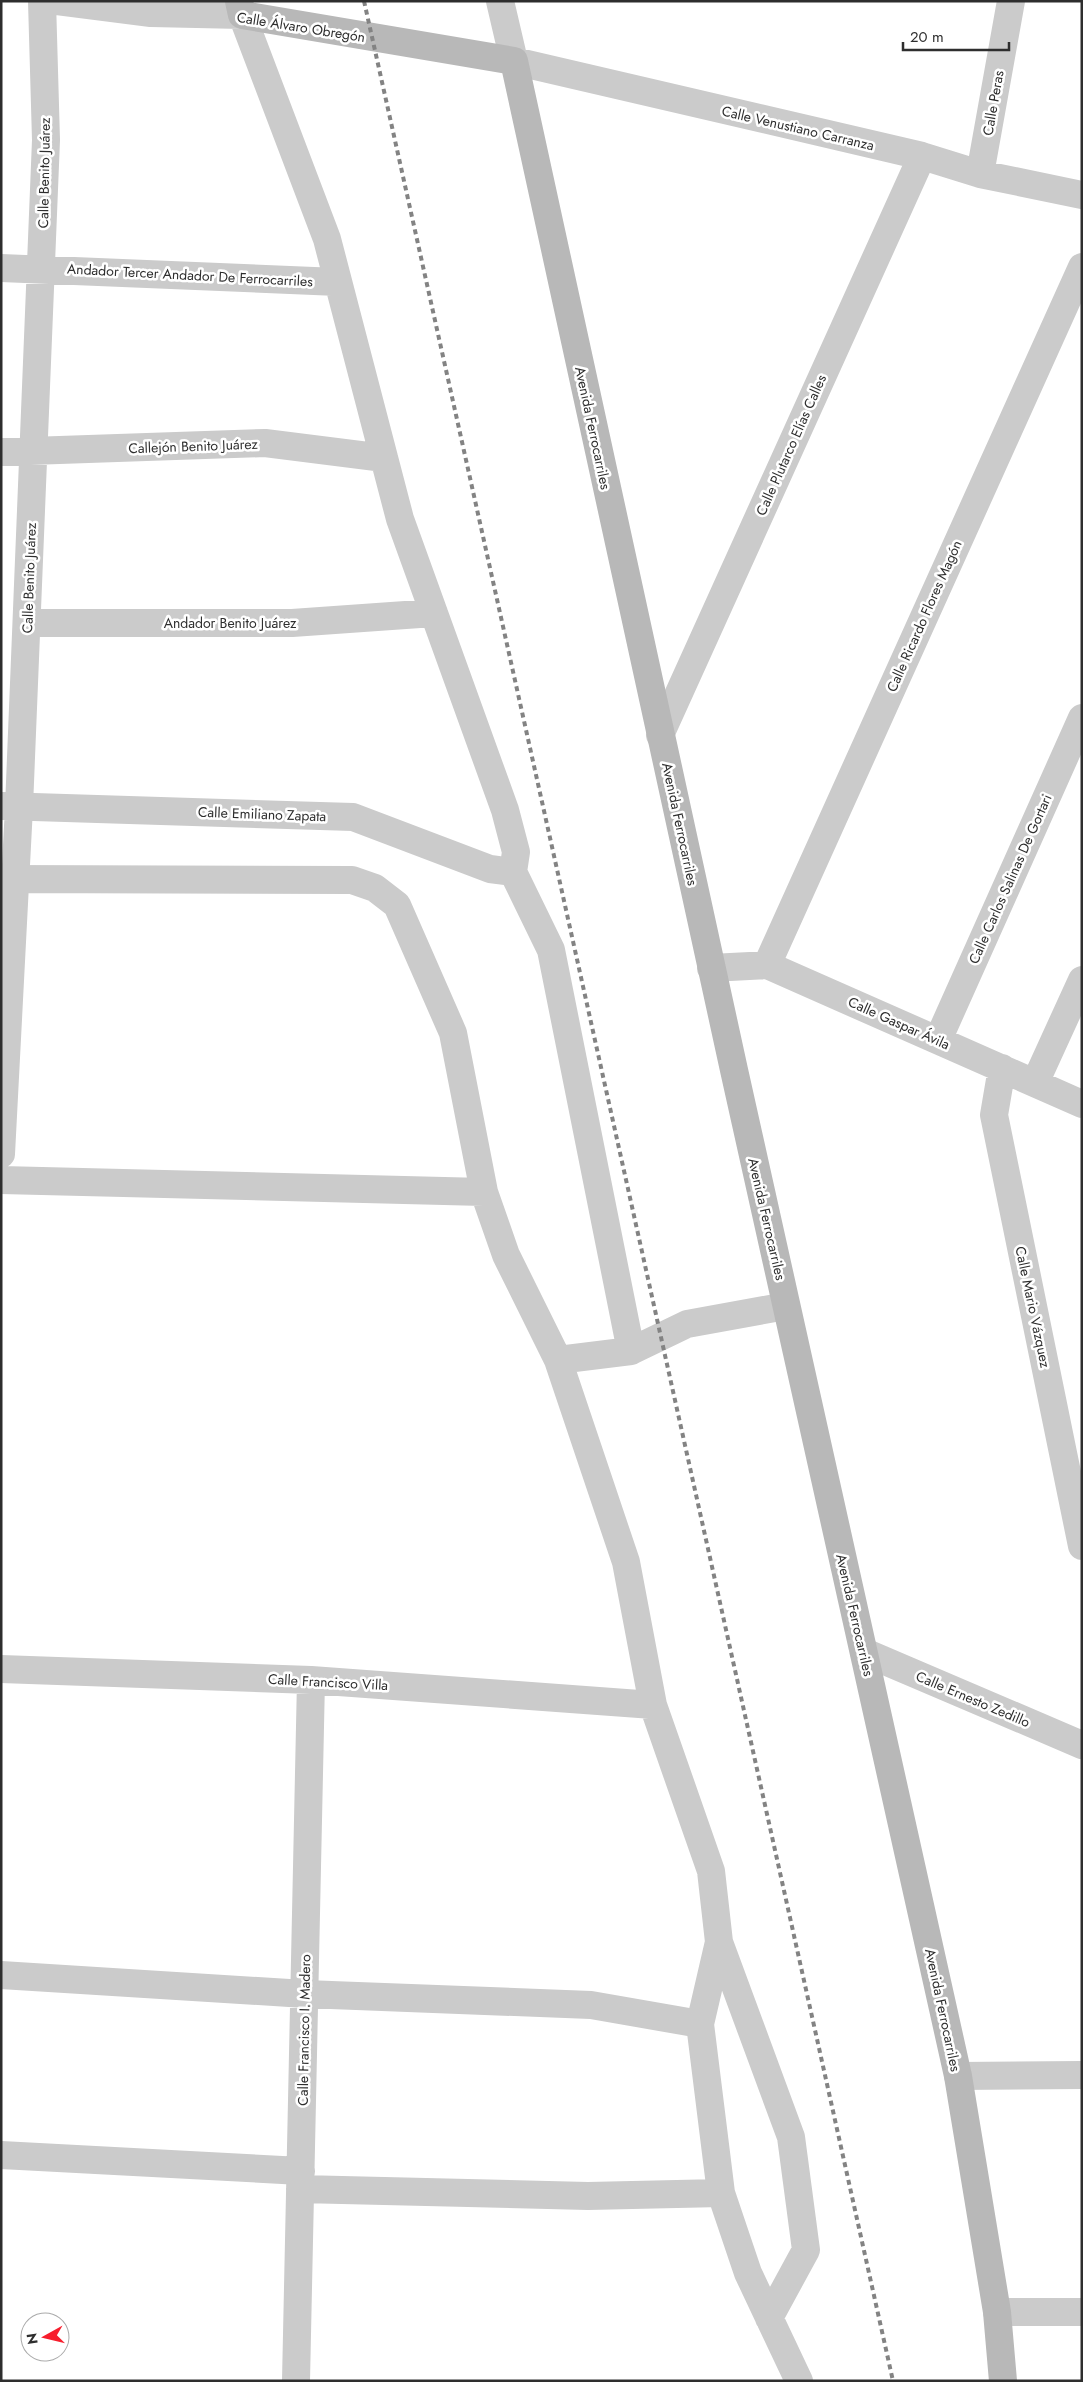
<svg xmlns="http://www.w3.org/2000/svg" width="1083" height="2382" font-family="Jost,sans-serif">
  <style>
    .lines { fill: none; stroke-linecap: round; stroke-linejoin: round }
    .street { stroke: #cbcbcb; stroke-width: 28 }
    .secondary { stroke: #b8b8b8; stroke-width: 28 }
    .rail { stroke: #838383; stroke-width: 4; stroke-dasharray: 5 4; stroke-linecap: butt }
    .labels { text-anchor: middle; stroke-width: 5; stroke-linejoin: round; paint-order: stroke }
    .street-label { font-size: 14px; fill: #2e2e2e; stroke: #fff }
  </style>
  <rect width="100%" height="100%" fill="#fff"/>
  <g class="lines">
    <path class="street" d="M57,1L151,13L242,15L327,239L400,519L505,810L516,852L513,872L551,950L631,1351
      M500,1L514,61L922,156L980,174L1082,195
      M980,174L1011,1
      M1,268L338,282
      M1,452L265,443L384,458
      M27,623H292L434,613
      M660,735L922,156
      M2,806L353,817L490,869L513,872
      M1,879L352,880L375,888L397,905L453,1033L484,1192L506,1255L558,1360L626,1562L653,1705L711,1871L719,1942L700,2024L721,2193L748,2273L799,2381
      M767,965L1082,267
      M711,968L767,965L1082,1104
      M938,1040L1082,718
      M1002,1068L994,1115L1082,1546
      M1035,1083L1082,980
      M1,1154L19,807L46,140L42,1
      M1,1180L484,1192
      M558,1360L631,1351L687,1324L786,1306
      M864,1652L1082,1745
      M1,1669L311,1680L653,1705
      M719,1942L791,2137L806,2250L769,2318
      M1,1975L305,1994L591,2005L700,2024
      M958,2076L1082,2075
      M1,2155L301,2171
      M300,2189L588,2196L721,2193
      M997,2312H1082
      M296,2381L311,1680"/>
    <path class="secondary" d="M239,1L242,15L514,61L734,1070L958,2076L997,2312L1003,2381"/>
    <path class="rail" d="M364,1L893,2381"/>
  </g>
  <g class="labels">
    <g class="street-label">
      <text transform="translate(301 27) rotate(9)" y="5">Calle Álvaro Obregón</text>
      <text transform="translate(993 103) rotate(-80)" y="5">Calle Peras</text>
      <text transform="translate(798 128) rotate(13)" y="5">Calle Venustiano Carranza</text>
      <text transform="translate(44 173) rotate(-89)" y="5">Calle Benito Juárez</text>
      <text transform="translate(190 275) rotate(3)" y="5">Andador Tercer Andador De Ferrocarriles</text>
      <text transform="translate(593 428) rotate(78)" y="5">Avenida Ferrocarriles</text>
      <text transform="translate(791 445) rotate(-66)" y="5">Calle Plutarco Elías Calles</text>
      <text transform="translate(193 446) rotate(-2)" y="5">Callejón Benito Juárez</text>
      <text transform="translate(29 578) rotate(-88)" y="5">Calle Benito Juárez</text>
      <text transform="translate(924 616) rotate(-66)" y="5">Calle Ricardo Flores Magón</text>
      <text x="230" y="628">Andador Benito Juárez</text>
      <text transform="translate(262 814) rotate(2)" y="5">Calle Emiliano Zapata</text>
      <text transform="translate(680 824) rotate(78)" y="5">Avenida Ferrocarriles</text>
      <text transform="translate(1010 879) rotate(-66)" y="5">Calle Carlos Salinas De Gortari</text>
      <text transform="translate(899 1023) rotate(24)" y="5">Calle Gaspar Ávila</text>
      <text transform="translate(767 1219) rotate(77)" y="5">Avenida Ferrocarriles</text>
      <text transform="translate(1033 1307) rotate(78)" y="5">Calle Mario Vázquez</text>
      <text transform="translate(855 1615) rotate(77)" y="5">Avenida Ferrocarriles</text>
      <text transform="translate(328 1682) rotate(3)" y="5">Calle Francisco Villa</text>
      <text transform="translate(973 1699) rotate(23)" y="5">Calle Ernesto Zedillo</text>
      <text transform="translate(943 2010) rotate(78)" y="5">Avenida Ferrocarriles</text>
      <text transform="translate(304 2030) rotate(-89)" y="5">Calle Francisco I. Madero</text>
    </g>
  </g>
  <rect width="1083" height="2382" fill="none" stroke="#2e2e2e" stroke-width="5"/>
  <g transform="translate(45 2337) rotate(262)"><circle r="24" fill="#ffffff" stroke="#ababab"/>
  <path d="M0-4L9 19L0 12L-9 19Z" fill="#f71e2d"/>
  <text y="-8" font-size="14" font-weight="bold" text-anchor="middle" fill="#2e2e2e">N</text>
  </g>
  <path d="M903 42v8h106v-8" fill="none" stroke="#2e2e2e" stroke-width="2.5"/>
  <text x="910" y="42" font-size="15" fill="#2e2e2e" stroke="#ffffff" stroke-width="4" paint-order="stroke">20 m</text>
</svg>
